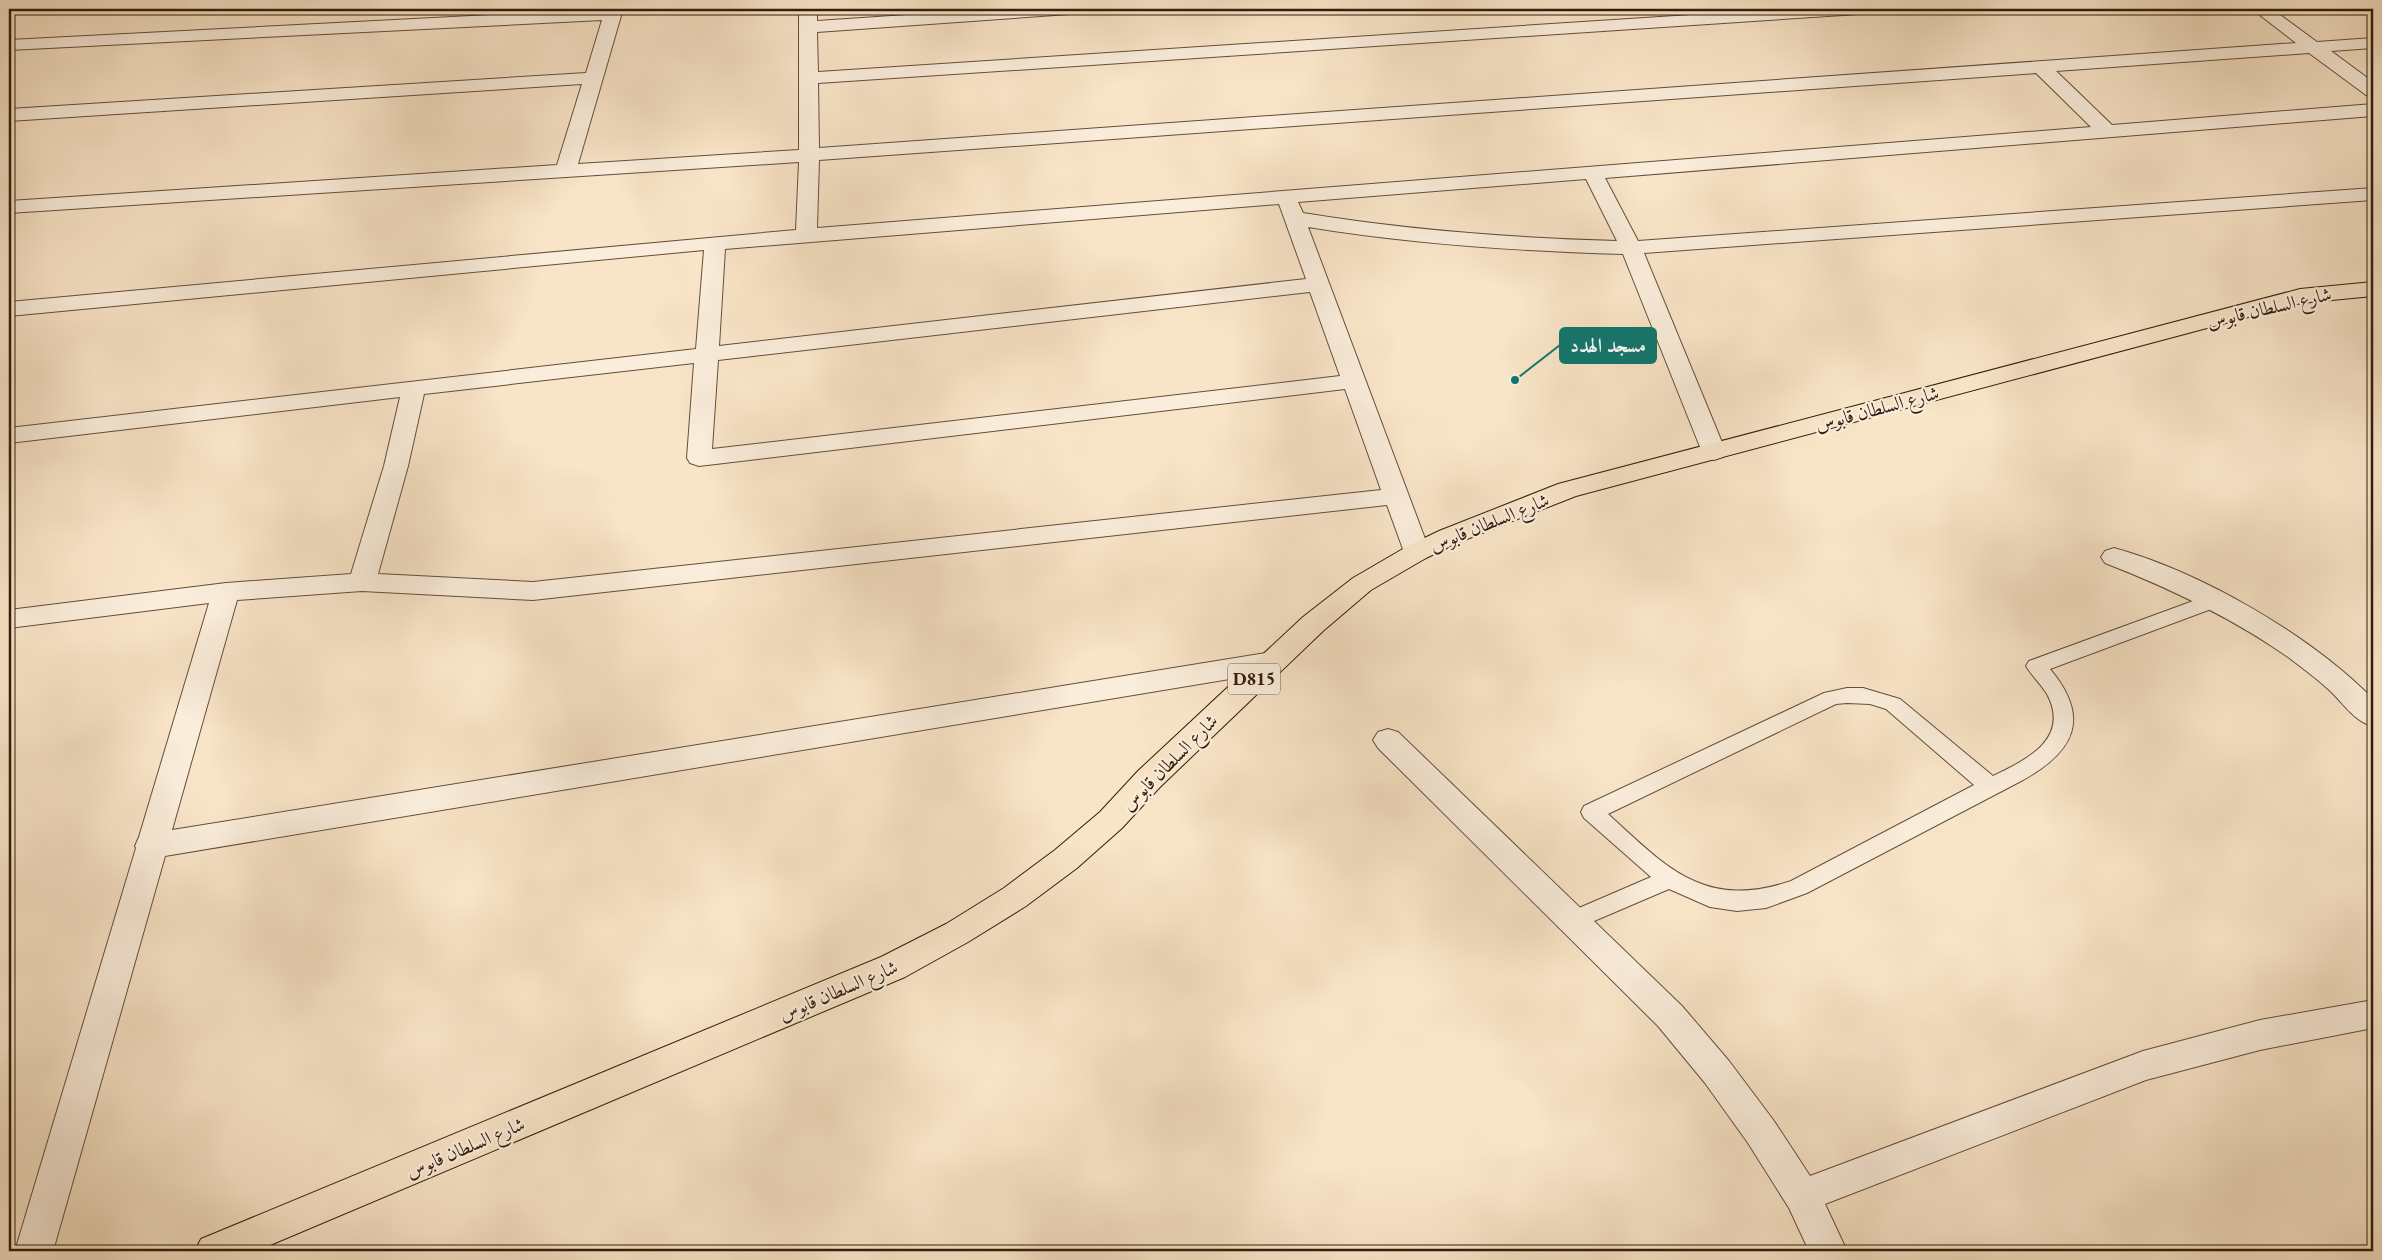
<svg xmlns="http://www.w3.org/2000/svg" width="2382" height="1260" font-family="'EB Garamond',Amiri,serif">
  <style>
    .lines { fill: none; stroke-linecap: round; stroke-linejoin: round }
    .service-casing { stroke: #644e3b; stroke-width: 2 }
    .minor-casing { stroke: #644e3b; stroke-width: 2 }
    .primary-casing { stroke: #321c0c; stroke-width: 2 }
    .service { fill: #faeddb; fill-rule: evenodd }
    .minor { fill: #faeddb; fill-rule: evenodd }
    .primary { fill: #f8e4c7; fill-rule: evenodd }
    .labels { text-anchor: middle; stroke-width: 4.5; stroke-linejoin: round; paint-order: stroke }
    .shield { fill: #faeddb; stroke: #6e5b4a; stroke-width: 1 }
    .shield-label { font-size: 18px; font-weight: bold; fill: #321c0c }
    .street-label { font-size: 19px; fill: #321c0c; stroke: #faeddb }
    .leader { fill: none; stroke: #0f766e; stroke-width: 2 }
    .callout-dot { fill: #0f766e; stroke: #faeddb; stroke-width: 2 }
    .callout { fill: #0f766e; stroke: #0f766e; stroke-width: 2 }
    .callout-label { font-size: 20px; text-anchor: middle; font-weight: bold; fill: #fff }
  </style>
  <rect width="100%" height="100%" fill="#f8e4c7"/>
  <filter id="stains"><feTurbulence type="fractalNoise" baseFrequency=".004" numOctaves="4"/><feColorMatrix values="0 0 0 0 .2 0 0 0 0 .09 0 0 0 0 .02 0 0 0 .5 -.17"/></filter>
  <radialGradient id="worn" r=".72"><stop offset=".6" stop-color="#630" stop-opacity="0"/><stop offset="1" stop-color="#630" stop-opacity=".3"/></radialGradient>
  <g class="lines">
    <g class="service-casing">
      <path id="service" d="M2215,593L2222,595L2225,600L2222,605L2050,669C2091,718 2075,751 2023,780L1807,893L1766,908L1737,911L1710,907L1669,889L1573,930L1565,928L1561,921L1565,914L1651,877L1584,818L1581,812L1584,806L1824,693L1847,688H1863L1900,699L1993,776C2026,760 2071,739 2047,694C2041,684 2032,676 2026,666L2029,661ZM1847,703L1870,704L1886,709L1974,785L1791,881C1705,910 1668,869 1608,814L1836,704Z"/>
    </g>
    <g class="minor-casing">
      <path id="minor" d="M605,9H623L578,164L799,150V9H817V21L996,9H1078L1075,13L1069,14L817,32L818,72L1782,9H1868L1865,13L1859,14L818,83L819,148L2296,43L2252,9H2272L2317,42L2373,38V48L2331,51L2373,82V97L2366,95L2309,53L2056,71L2112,125L2373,104V116L1605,178L1638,241L2373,188V200L1644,253L1726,452L1723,457L1714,460L1705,457L1702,452L1623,254C1517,251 1412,244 1308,227L1430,552L1426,558L1417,561L1408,558L1404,552L1387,505L533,600L362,591L237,600L172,830L1272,652L1282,655L1286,662L1282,669L1272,672L165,856L53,1251H15L136,848L135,846L139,837L209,603L9,628V610L226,583L351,574L384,466L400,397L9,443V428L696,349L704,250L9,316V302L796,230L799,162L9,213V201L557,165L582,84L9,121V109L586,73L602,20L9,50V40ZM2036,73L2091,127L817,228L819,160ZM1586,179L1617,241C1512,238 1407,230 1303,213L1298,202ZM1279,204L1306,279L719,346L725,249ZM1310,292L1340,376L712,449L718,360ZM694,363L687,458L690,463L699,466L1345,389L1381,490L533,582L378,574L408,466L424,394Z
        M2114,548C2201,572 2310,635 2373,699V726C2354,722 2342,701 2327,688C2315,677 2301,667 2288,657C2231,617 2169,588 2105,563L2101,557L2105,551Z
        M1388,729L1398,732L1682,1006L1729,1061L1774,1121L1810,1176L2143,1051L2260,1020L2373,1000V1028L2260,1050L2146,1080L1825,1204L1847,1251H1809L1789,1208L1748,1143L1705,1083L1658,1026L1378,748L1373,740L1378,732Z"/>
    </g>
    <g class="primary-casing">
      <path id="primary" d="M2373,282V296L2301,303L1576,496L1457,543L1426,558L1371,590L1323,631L1160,787L1122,828L1077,868L1026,906L968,942L905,977L256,1251H195L201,1239L881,957L946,924L1004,888L1055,850L1100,812L1138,771L1303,617L1353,578L1408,546L1439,531L1558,484L2300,289Z"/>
    </g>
    <use href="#service" class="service"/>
    <use href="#minor" class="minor"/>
    <use href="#primary" class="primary"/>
  </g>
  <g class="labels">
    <rect class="shield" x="1228" y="663.5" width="52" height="31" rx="4"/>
    <g class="shield-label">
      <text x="1254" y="685">D815</text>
    </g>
    <g class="street-label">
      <text transform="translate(2269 307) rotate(-13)" y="7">شارع السلطان قابوس</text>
      <text transform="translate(1877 408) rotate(-15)" y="7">شارع السلطان قابوس</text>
      <text transform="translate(1489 522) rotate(-22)" y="7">شارع السلطان قابوس</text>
      <text transform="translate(1169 762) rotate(-45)" y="7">شارع السلطان قابوس</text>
      <text transform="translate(838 990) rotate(-23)" y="7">شارع السلطان قابوس</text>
      <text transform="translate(465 1147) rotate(-23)" y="7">شارع السلطان قابوس</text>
    </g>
  </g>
  <path class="leader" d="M1515 380L1560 345"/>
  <circle class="callout-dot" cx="1515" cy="380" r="5"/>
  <rect class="callout" x="1560" y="328" width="96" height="35" rx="5"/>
  <g class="callout-label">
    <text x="1608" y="352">مسجد الهدد</text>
  </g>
  <rect width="2382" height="1260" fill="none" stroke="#f8e4c7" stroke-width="30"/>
  <rect x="10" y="10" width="2362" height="1240" fill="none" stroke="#321c0c" stroke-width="2.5"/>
  <rect x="15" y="15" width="2352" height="1230" fill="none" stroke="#321c0c"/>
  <rect width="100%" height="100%" filter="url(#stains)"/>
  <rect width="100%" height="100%" fill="url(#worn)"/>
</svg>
